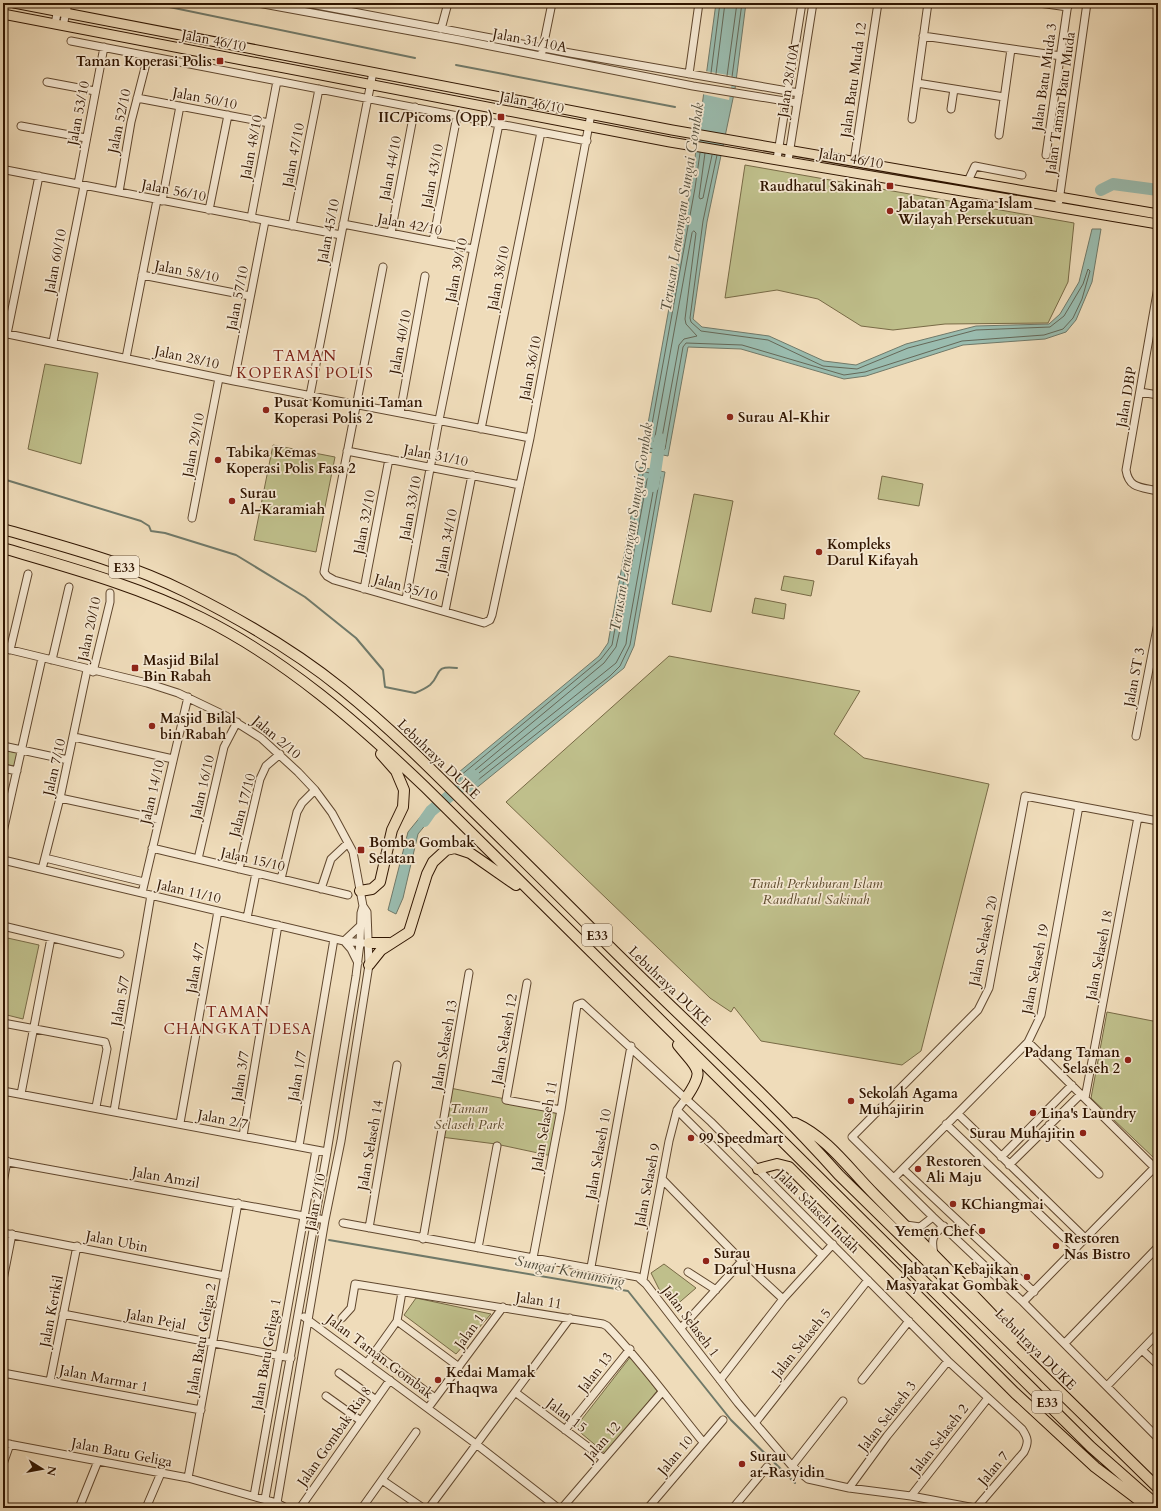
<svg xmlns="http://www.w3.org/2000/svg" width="1161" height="1511" font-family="Cardo,serif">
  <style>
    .green { fill: #bfbf8b; stroke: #786a46 }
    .water { fill: #9abcaf; stroke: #707969 }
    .pier { fill: #efdcba }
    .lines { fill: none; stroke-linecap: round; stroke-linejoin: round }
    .shore { stroke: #656858; stroke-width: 1 }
    .stream { stroke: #707969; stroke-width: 2 }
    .river { stroke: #9abcaf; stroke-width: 12 }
    .minor-casing { stroke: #60472e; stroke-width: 9 }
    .major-casing { stroke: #301500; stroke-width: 11 }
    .highway-casing { stroke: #301500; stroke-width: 12 }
    .minor { stroke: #f5e8d2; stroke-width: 7 }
    .major { stroke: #efdcba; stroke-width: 9 }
    .highway { stroke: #efdcba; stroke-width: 10 }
    .poi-dot { fill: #8f2418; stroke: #f5e8d2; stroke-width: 1.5 }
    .labels { text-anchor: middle; stroke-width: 3.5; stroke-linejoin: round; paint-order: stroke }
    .shield { fill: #f5e8d2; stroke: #6b543f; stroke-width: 1 }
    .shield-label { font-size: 13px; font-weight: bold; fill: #301500 }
    .street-label { font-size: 14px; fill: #301500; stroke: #f5e8d2 }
    .poi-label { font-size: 14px; font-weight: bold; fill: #301500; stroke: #f5e8d2; text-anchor: start }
    .park-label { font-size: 14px; font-style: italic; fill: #5b482a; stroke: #f5e8d2 }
    .water-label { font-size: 15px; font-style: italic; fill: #554f3d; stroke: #f5e8d2 }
    .neighbourhood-label { font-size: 15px; letter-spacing: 1px; fill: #7a1f14; stroke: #f5e8d2 }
  </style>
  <rect width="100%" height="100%" fill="#efdcba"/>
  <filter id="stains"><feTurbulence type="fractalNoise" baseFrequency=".005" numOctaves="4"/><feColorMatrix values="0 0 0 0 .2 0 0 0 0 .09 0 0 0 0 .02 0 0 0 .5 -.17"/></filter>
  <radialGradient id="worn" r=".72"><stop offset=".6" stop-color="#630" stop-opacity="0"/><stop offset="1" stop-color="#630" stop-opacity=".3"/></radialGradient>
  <path class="green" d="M745,165L1074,223L1068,282L1048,323L945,324L893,330L861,326L818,299L777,290L725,298Z
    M45,364L98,373L81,464L28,449Z
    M273,445L335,457L316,552L254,540Z
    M882,476L923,484L919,506L878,499Z
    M694,494L733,501L711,612L672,604Z
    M784,576L814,581L811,596L781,590Z
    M755,598L786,604L784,619L752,613Z
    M669,656L860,691L834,734L864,758L989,784L921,1051L902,1065L761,1041L734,1007L731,1012L710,998L506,802Z
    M3,750L18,753L15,766L3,764Z
    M3,937L39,945L23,1019L3,1014Z
    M1107,1012L1158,1022V1157L1156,1160L1091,1098Z
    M450,1088L561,1110L552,1156L496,1144L441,1137Z
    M664,1264L696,1288L674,1307L660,1291L651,1273Z
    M416,1298L491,1314L456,1354L404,1315Z
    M631,1356L657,1391L606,1454L575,1428Z"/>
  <path class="water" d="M716,3H746L735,89L707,222L693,319L702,327L769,336L824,361L856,365L906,344L976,326L1049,324L1060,314L1079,282L1092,229H1101L1092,282L1076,320L1066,332L1045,339L963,345L866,376L844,379L741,349L688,347L668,456L643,451L691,187Z
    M640,467L665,472L634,646L624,668L469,794L453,777L599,656L608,643Z
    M430,805L436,812L418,834L403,898L396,914L388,910L408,832Z"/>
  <path class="pier" d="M705,71L733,76L729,100L702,94Z"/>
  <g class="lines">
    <path class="shore" d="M711,73L720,3
      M716,74L725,3
      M727,76L737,3
      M732,77L742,3
      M700,153L695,188L648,446L649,448L663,451L665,449L683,347L686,343L742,345L844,375L865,372L962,341L1044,335L1063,329L1073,318L1082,299L1090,271L1088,269L1083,284L1064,316L1050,327L976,330L908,348L857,369L823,366L768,340L701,331L691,322L690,318L703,221L717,155
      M705,153L699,197L700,199L703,198L712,155
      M694,231L696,233L685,319L686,324L697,336L684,339L679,345L661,443L659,445L654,442L692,233Z
      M645,472L659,475L660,477L630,645L620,666L610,676L469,787L460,779V776L601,659L612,645L643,474Z
      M649,478L655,481L627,636L626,644L616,663L469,781L468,776L604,663L616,647L619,634L647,480Z"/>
    <path class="stream" d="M150,3L415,58
      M456,65L675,107
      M3,479L141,521L149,526L151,531L165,533L236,555L305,597L356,638L383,670L385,687L415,693C420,691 426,688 430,685C442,674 433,665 457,668
      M329,1240L628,1291L731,1420L795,1483"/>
    <path class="river" d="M1101,190L1113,184L1158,190
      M653,486L660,439
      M424,821L431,811L474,776"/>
    <g class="minor-casing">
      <path id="minor" d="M258,3L460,40L693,86L797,103
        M306,3L570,53L799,93
        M1039,3L1068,7
        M55,24L59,3
        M63,26L68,3
        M441,29L448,3
        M923,36L1061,56
        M71,41L587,141
        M542,52L552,3
        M689,74L699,3
        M47,82L95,91
        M917,83L1004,97
        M137,98L269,123
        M951,109L954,89
        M912,119L928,3
        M21,126L86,138
        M999,135L1011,49
        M1046,155L1068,3
        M777,159L802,3
        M788,161L813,3
        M854,161L878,3
        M3,171L6,170L341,235
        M968,181L975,166L1022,175
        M78,184L104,47
        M119,192L131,122L148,56
        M162,201L180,106
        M1059,201L1087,3
        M209,210L228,115
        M251,218L277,81
        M343,224L473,249
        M292,226L319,89
        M391,233L415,107
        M433,241L457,116
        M383,267L324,572L327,576L334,580L484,623L490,620L492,615L530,438L591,114
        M142,275L250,296
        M1158,287L1126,470C1129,489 1141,487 1158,491
        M3,333L234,381L530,438
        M7,334L39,176
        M53,342L84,186
        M126,358L157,200
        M234,381L265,221
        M1140,392L1158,395
        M310,395L373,72
        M400,413L425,276
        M481,429L541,132
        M347,451L520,485
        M192,518L219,378
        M364,589L389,459
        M406,599L439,420L499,124
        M445,611L472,475
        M3,648L147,683L178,693L226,716L261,738L298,772L315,790L332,813L353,852L363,906L367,912L369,965L341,1141L325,1220L277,1503
        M10,650L28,574
        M52,660L69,587
        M93,672L110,602V593
        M1136,736L1158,623
        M74,737L173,759
        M3,746L68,760
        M3,768L17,771
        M60,798L158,819
        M1158,821L1025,796L989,988L978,1010L852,1137L933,1217L1023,1302L1158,1438
        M3,832L42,658
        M152,848L348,895
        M45,858L144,882
        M198,859L224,747L237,722
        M3,860L344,941L365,943
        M42,869L60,798L87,670
        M239,869L260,779L266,766L280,754
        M281,879L297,812L302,803L315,790
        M321,889L331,859L348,843
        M142,893L188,697
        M247,918L256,873
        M3,926L120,954
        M344,941L351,949L358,963
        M344,941L361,925
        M527,983L506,1100L561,1110
        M3,1023L105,1042L107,1049L96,1107
        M1028,1042L1155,1168
        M3,1091L327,1152
        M21,1094L51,938
        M1085,1098L1138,817
        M677,1110L822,1255
        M114,1111L151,895
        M958,1114L1086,1239
        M180,1123L218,911
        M946,1124L1076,1249
        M1049,1125L1099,1174
        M243,1136L278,925
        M299,1146L334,939
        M1001,1157L1072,1085
        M3,1161L320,1219
        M1009,1165L1081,1094
        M903,1169L1034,1292
        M894,1178L1028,1042L1041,1015L1079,806
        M662,1179L742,1261L783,1299
        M3,1183L7,1161
        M343,1223L638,1277L646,1284L738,1403L792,1466L808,1479L849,1488L911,1496L975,1508
        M906,1225L920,1227L933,1217
        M369,1228L397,1065
        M3,1233L225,1276
        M423,1239L469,973
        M478,1248L497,1146
        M934,1254C931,1240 932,1235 944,1226
        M533,1258L561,1110L577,1005L582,1003L711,1122L948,1361L1022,1429C1028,1438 1029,1442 1024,1452L976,1508
        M591,1267L631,1046
        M688,1272L716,1290
        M3,1280L12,1234
        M643,1280L669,1141L677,1110L686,1098
        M1023,1302L1158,1164
        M63,1314L291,1358
        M304,1317L476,1444L558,1508
        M342,1318L351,1308L355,1284L603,1324L607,1326C642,1362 671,1403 703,1442
        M397,1321L459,1367
        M681,1328L742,1261
        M1065,1343L1158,1247
        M1142,1350L1158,1365
        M375,1353L435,1398
        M367,1363L397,1321L402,1292
        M3,1373L201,1410
        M339,1373L376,1400
        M720,1380L783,1299L833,1244
        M862,1380L909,1321
        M50,1381L77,1246
        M1107,1386L1158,1333
        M515,1392L604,1459
        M326,1396L361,1421
        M428,1408L503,1307
        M755,1423L868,1280
        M565,1430L630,1349
        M3,1443L188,1478L277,1503L286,1508
        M3,1464L10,1444
        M792,1466L843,1401
        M188,1478L238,1203
        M382,1480L423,1508
        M849,1488L887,1436L948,1361
        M254,1496L316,1150
        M911,1496L988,1398
        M265,1499L327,1152L356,976L360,943L361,913L363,906
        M79,1508L98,1461
        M146,1508L161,1473
        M300,1508L390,1380
        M362,1508L416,1432
        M429,1508L570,1318
        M562,1508L662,1392
        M648,1508L723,1420
        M733,1508L767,1467"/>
    </g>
    <g class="major-casing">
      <path id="major" d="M14,3L672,130L1158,214
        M3,14L670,142L1158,224"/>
    </g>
    <g class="highway-casing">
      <path id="highway" d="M3,529C65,547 128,563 186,592C240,619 295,651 342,689C388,726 430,768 472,810C517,854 561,898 606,943C683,1020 766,1093 839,1175L1158,1488
        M3,548C71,568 138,586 202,618C286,660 358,723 425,787L1091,1447L1158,1506
        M360,891L372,889L380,882L392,830L403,807L404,790L396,771L381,754
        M369,943H389
        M369,965L381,950L409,932L427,874L433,862L446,850L455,848L470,853L516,885
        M678,1045C698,1070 706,1069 686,1098
        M795,1123C828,1138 849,1169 874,1194C921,1242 969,1289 1014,1338
        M758,1169L777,1164L789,1167L1015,1393L1095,1467L1140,1501L1156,1508"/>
    </g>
    <use href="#minor" class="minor"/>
    <use href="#major" class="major"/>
    <use href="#highway" class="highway"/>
  </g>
  <g class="poi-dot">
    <rect x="216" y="57" width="8" height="8" rx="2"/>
    <rect x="497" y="113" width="8" height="8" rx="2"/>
    <rect x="886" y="182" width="8" height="8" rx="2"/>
    <circle cx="890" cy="211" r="4"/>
    <circle cx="266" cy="410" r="4"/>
    <circle cx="730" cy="417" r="4"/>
    <circle cx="218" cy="460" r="4"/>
    <circle cx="232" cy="501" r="4"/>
    <circle cx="819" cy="552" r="4"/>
    <rect x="131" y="664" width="8" height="8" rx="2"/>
    <circle cx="152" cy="726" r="4"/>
    <rect x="357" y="846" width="8" height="8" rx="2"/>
    <circle cx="1128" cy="1060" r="4"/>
    <circle cx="851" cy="1101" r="4"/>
    <circle cx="1033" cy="1113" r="4"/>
    <circle cx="1083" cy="1133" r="4"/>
    <circle cx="691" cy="1138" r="4"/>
    <circle cx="918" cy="1169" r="4"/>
    <circle cx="953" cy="1204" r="4"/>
    <circle cx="982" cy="1231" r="4"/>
    <circle cx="1056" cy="1246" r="4"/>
    <circle cx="706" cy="1261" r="4"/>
    <circle cx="1027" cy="1277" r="4"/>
    <circle cx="438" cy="1380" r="4"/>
    <circle cx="742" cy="1464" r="4"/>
  </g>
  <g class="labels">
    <g class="shield">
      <rect x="109" y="556" width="30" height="22" rx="3"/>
      <rect x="582" y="924" width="30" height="22" rx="3"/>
      <rect x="1032" y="1391" width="30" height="22" rx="3"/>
    </g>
    <g class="shield-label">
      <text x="124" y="572">E33</text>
      <text x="597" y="940">E33</text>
      <text x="1047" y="1407">E33</text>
    </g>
    <g class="street-label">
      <text transform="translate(214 40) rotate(11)" y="5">Jalan 46/10</text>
      <text transform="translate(530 40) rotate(11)" y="5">Jalan 31/10A</text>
      <text transform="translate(1044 77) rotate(-82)" y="5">Jalan Batu Muda 3</text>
      <text transform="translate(788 80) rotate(-81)" y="5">Jalan 28/10A</text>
      <text transform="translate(853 80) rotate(-82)" y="5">Jalan Batu Muda 12</text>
      <text transform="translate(205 98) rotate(11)" y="5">Jalan 50/10</text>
      <text transform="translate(532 102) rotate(11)" y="5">Jalan 46/10</text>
      <text transform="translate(1060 103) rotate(-82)" y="5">Jalan Taman Batu Muda</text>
      <text transform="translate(78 113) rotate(-79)" y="5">Jalan 53/10</text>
      <text transform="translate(119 121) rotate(-78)" y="5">Jalan 52/10</text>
      <text transform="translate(251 147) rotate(-79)" y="5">Jalan 48/10</text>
      <text transform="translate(293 155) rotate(-79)" y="5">Jalan 47/10</text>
      <text transform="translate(851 158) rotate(10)" y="5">Jalan 46/10</text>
      <text transform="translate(390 168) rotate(-79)" y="5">Jalan 44/10</text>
      <text transform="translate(432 176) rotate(-79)" y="5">Jalan 43/10</text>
      <text transform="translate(174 190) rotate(11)" y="5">Jalan 56/10</text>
      <text transform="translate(410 224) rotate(11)" y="5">Jalan 42/10</text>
      <text transform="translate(328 231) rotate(-79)" y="5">Jalan 45/10</text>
      <text transform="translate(55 261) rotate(-79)" y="5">Jalan 60/10</text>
      <text transform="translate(456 270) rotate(-79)" y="5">Jalan 39/10</text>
      <text transform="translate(187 271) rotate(11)" y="5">Jalan 58/10</text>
      <text transform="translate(498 278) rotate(-79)" y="5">Jalan 38/10</text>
      <text transform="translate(237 298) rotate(-79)" y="5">Jalan 57/10</text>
      <text transform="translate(400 342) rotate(-79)" y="5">Jalan 40/10</text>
      <text transform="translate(187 357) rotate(12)" y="5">Jalan 28/10</text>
      <text transform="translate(530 368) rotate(-79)" y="5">Jalan 36/10</text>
      <text transform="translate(1126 397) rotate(-80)" y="5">Jalan DBP</text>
      <text transform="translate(193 445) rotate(-79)" y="5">Jalan 29/10</text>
      <text transform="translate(436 455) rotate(11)" y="5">Jalan 31/10</text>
      <text transform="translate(410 508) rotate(-79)" y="5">Jalan 33/10</text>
      <text transform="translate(364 522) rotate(-79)" y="5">Jalan 32/10</text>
      <text transform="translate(446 541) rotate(-79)" y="5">Jalan 34/10</text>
      <text transform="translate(406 587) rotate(16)" y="5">Jalan 35/10</text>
      <text transform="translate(89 629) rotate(-78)" y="5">Jalan 20/10</text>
      <text transform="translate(1134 677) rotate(-79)" y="5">Jalan ST 3</text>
      <text transform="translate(277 737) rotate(40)" y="5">Jalan 2/10</text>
      <text transform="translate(439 759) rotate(44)" y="5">Lebuhraya DUKE</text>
      <text transform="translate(54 767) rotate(-77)" y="5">Jalan 7/10</text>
      <text transform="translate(202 787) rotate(-77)" y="5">Jalan 16/10</text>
      <text transform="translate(152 792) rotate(-77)" y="5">Jalan 14/10</text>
      <text transform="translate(242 805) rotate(-75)" y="5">Jalan 17/10</text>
      <text transform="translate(253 859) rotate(13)" y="5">Jalan 15/10</text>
      <text transform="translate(189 891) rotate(13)" y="5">Jalan 11/10</text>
      <text transform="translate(983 941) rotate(-78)" y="5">Jalan Selaseh 20</text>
      <text transform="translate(1099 955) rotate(-79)" y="5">Jalan Selaseh 18</text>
      <text transform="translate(195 968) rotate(-80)" y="5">Jalan 4/7</text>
      <text transform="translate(1035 969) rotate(-79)" y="5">Jalan Selaseh 19</text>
      <text transform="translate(670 986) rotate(44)" y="5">Lebuhraya DUKE</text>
      <text transform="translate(120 1001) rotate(-80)" y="5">Jalan 5/7</text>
      <text transform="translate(504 1039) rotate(-80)" y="5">Jalan Selaseh 12</text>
      <text transform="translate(444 1045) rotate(-80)" y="5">Jalan Selaseh 13</text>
      <text transform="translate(240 1076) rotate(-81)" y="5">Jalan 3/7</text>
      <text transform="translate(297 1076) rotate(-80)" y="5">Jalan 1/7</text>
      <text transform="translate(223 1119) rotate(11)" y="5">Jalan 2/7</text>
      <text transform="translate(544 1126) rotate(-80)" y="5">Jalan Selaseh 11</text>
      <text transform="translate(370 1145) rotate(-80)" y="5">Jalan Selaseh 14</text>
      <text transform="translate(598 1154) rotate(-80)" y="5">Jalan Selaseh 10</text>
      <text transform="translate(166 1177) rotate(10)" y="5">Jalan Amzil</text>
      <text transform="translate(647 1185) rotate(-79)" y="5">Jalan Selaseh 9</text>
      <text transform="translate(315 1202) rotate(-79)" y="5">Jalan 2/10</text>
      <text transform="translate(818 1211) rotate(45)" y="5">Jalan Selaseh Indah</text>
      <text transform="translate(117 1241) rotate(11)" y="5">Jalan Ubin</text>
      <text transform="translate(539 1300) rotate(9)" y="5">Jalan 11</text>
      <text transform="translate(51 1311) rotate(-79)" y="5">Jalan Kerikil</text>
      <text transform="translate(156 1319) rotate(11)" y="5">Jalan Pejal</text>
      <text transform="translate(691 1321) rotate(53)" y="5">Jalan Selaseh 1</text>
      <text transform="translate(469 1331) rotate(-54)" y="5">Jalan 1</text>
      <text transform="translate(201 1339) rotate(-80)" y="5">Jalan Batu Geliga 2</text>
      <text transform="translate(801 1343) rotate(-51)" y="5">Jalan Selaseh 5</text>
      <text transform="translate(1036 1349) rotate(45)" y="5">Lebuhraya DUKE</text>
      <text transform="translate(266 1354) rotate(-80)" y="5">Jalan Batu Geliga 1</text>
      <text transform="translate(380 1356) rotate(37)" y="5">Jalan Taman Gombak</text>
      <text transform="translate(595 1372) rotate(-52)" y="5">Jalan 13</text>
      <text transform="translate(104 1378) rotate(11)" y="5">Jalan Marmar 1</text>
      <text transform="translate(567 1415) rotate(37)" y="5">Jalan 15</text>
      <text transform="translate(887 1416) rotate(-52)" y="5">Jalan Selaseh 3</text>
      <text transform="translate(334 1436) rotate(-55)" y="5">Jalan Gombak Ria 8</text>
      <text transform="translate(939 1439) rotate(-52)" y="5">Jalan Selaseh 2</text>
      <text transform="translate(602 1441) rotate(-49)" y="5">Jalan 12</text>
      <text transform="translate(122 1452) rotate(11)" y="5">Jalan Batu Geliga</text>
      <text transform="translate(675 1455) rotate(-50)" y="5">Jalan 10</text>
      <text transform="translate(993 1468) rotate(-50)" y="5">Jalan 7</text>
    </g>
    <g class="poi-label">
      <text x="212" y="66" text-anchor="end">Taman Koperasi Polis</text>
      <text x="493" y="122" text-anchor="end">IIC/Picoms (Opp)</text>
      <text x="882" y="191" text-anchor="end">Raudhatul Sakinah</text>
      <text x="898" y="208">Jabatan Agama Islam<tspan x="898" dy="16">Wilayah Persekutuan</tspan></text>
      <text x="274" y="407">Pusat Komuniti Taman<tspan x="274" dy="16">Koperasi Polis 2</tspan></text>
      <text x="738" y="422">Surau Al-Khir</text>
      <text x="226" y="457">Tabika Kemas<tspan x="226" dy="16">Koperasi Polis Fasa 2</tspan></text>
      <text x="240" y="498">Surau<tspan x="240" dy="16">Al-Karamiah</tspan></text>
      <text x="827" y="549">Kompleks<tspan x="827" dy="16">Darul Kifayah</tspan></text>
      <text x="143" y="665">Masjid Bilal<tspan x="143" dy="16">Bin Rabah</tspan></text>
      <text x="160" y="723">Masjid Bilal<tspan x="160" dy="16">bin Rabah</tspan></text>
      <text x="369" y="847">Bomba Gombak<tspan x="369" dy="16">Selatan</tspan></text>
      <text x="1120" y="1057" text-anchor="end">Padang Taman<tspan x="1120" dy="16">Selaseh 2</tspan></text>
      <text x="859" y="1098">Sekolah Agama<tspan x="859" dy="16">Muhajirin</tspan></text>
      <text x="1041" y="1118">Lina's Laundry</text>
      <text x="1075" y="1138" text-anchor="end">Surau Muhajirin</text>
      <text x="699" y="1143">99 Speedmart</text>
      <text x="926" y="1166">Restoren<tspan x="926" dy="16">Ali Maju</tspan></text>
      <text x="961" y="1209">KChiangmai</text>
      <text x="974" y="1236" text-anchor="end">Yemen Chef</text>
      <text x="1064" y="1243">Restoren<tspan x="1064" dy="16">Nas Bistro</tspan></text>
      <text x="714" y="1258">Surau<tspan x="714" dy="16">Darul Husna</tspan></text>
      <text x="1019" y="1274" text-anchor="end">Jabatan Kebajikan<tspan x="1019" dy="16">Masyarakat Gombak</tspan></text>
      <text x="446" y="1377">Kedai Mamak<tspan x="446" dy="16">Thaqwa</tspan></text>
      <text x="750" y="1461">Surau<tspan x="750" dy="16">ar-Rasyidin</tspan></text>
    </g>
    <g class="park-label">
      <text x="816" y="888">Tanah Perkuburan Islam<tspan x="816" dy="16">Raudhatul Sakinah</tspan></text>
      <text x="469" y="1113">Taman<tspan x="469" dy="16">Selaseh Park</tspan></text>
    </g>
    <g class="water-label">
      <text transform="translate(682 207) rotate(-81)" y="5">Terusan Lencongan Sungai Gombak</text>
      <text transform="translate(631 527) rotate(-81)" y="5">Terusan Lencongan Sungai Gombak</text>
      <text transform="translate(570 1271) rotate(11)" y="5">Sungai Kemunsing</text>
    </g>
    <g class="neighbourhood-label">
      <text x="305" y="361">TAMAN<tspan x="305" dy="17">KOPERASI POLIS</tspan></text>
      <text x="238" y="1017">TAMAN<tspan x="238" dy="17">CHANGKAT DESA</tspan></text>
    </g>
  </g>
  <rect width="1161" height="1511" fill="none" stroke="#efdcba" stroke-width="16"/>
  <rect x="4" y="4" width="1153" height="1503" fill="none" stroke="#301500" stroke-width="2"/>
  <rect x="8" y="8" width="1145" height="1495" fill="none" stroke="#301500"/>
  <g transform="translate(42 1469) rotate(101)" stroke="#f5e8d2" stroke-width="3" paint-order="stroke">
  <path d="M0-3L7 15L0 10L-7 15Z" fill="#301500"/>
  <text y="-6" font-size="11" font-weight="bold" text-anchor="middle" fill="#301500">N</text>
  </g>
  <rect width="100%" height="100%" filter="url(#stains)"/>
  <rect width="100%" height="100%" fill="url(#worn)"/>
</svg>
